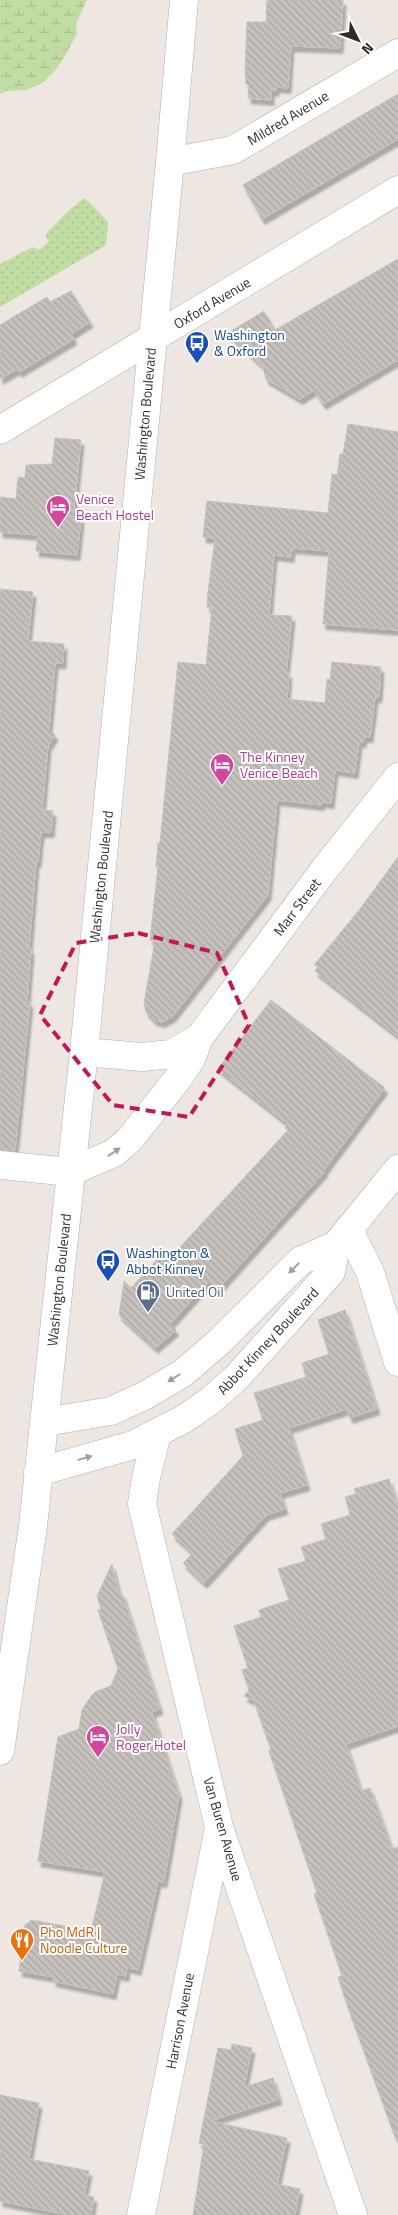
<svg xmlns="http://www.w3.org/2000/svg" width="398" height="2215" font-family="'Titillium Web',sans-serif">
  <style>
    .grass { fill: url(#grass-dots) }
    .wetland { fill: url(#wetland-marsh) }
    .building { fill: url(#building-back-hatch); stroke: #c8c1bb; filter: url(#shadow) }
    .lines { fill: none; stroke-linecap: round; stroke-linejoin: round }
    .minor-casing { stroke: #aeb1b8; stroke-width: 29 }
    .tertiary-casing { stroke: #aeb1b8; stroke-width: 29 }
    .secondary-casing { stroke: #aeb1b8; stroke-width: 29 }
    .minor { stroke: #fff; stroke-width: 28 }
    .tertiary { stroke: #fff; stroke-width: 28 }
    .secondary { stroke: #fff; stroke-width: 28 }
    .oneway { fill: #a0a0a0 }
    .marked { fill: none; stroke: #c2185b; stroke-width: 4; stroke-dasharray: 10 6; stroke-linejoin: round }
    .labels { text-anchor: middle; stroke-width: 4; stroke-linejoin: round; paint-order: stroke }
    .street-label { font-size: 14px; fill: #2d2d2d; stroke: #fff }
    .transit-label { font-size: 14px; fill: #164399; stroke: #fff; text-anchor: start }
    .hotel-label { font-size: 14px; fill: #b23c85; stroke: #fff; text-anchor: start }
    .service-label { font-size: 14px; fill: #4e5e75; stroke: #fff; text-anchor: start }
    .food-label { font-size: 14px; fill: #c56008; stroke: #fff; text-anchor: start }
  </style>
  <defs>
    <pattern id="grass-dots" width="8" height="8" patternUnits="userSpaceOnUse" patternTransform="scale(1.25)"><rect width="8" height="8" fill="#c1dda4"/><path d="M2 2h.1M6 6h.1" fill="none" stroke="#a6be8e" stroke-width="1.8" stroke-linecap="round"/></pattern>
    <pattern id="wetland-marsh" width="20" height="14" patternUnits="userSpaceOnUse" patternTransform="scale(1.25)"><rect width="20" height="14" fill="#c1dda4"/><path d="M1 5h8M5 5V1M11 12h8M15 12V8" fill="none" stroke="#a6be8e"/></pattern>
    <pattern id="building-back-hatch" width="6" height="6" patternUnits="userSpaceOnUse" patternTransform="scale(1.25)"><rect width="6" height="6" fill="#c6c1bc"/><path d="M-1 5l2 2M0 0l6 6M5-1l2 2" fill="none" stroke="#aaa6a2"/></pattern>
    <filter id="shadow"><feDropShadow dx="3" dy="5.5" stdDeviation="1" flood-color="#0004"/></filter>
  </defs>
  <rect width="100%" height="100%" fill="#ede6e1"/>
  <path class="grass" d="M85,198L108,222L106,245L0,307V264L33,247L39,250L49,241L45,235L69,210Z"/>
  <path class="wetland" d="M0,0H87L76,24L77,34L62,61L54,72L41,84L26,90L7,91L0,94Z"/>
  <path class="building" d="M267,0H343L340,48L291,46L288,88L276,87V91L271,90V100L248,98L249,85L246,84L245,71L247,22H266Z
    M398,94V139L262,219L243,185Z
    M398,259V360L323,404L314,390L300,399L266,379L263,367L228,333L264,311L275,330Z
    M71,291L90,322L71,334L74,339L19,372L17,369L0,379V325L47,297L50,302Z
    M348,424L398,432V630L323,624L329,551L292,548L291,557L274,555L269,615L292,616L286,673H289L287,699L325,703L327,679L330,680L332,662L381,667L379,697H375L370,737H364L363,742H359L355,773L335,770L331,803L322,802L321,805L277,800L268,895L173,1016L162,1022L154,1020L146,1012L144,1003L155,941L150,940L158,867H156L158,843H160L178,662L206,665L212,607H207L208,592L215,538L203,537L207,501L328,513L332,474L337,475L340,454H343Z
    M55,438L81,440L73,517L81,518L77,555L36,551L38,535L0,532V497L16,499L18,477L25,478L26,465L52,464Z
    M0,589L33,592L28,641L64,644L63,663H55L49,729L55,735L48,746L42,810L53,811L51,832H41L38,862H36L29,949H31L27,1002H30L15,1151L0,1150Z
    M398,857V1036L315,971L318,967L314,965L360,909Z
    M271,1000L385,1088L324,1170L325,1171L218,1289L209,1281L170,1324L176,1330L155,1348L119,1315L124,1281L131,1288L165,1251L171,1257L288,1130L285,1128L288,1124L218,1069Z
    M345,1310L377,1409L350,1418L347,1409L289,1428L307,1485L280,1493L285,1509L266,1515L204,1583L183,1563L193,1553L172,1534L243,1456L235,1429L263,1420L254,1393L306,1377L302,1363L329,1354L318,1320Z
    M389,1479L398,1508V1726L346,1744L361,1791L370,1788L392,1849L398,1847V2137H395L347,2005L338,1977L342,1976L314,1894L317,1893L269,1751L271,1750L254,1701L244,1696L249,1690L242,1670L248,1668L234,1626L261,1617L259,1610L289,1600L278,1569L306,1561L301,1547L326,1539L321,1524L350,1515L345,1497L356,1494L354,1489Z
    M112,1564L119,1594L122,1593L160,1709L152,1712L179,1795L164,1882L158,1881L138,1970L127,1967L126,1976L117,1974L113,1994L53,1981L54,1977L19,1971L21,1957L17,1953L22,1949L25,1925L32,1920L91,1931L105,1872L38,1861L58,1737L79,1729L82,1710L92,1695L95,1692L111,1686L118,1669L98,1610L101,1609L97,1596Z
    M232,2044L252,2048L244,2087L273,2078L279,2099L210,2121L287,2138L277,2184L300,2189L295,2215H193L204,2144L199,2143L218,2048L231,2050Z
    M0,2095L39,2103L29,2159L89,2171L84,2195L94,2197L91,2215H69L0,2201Z"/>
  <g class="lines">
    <g class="minor-casing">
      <path id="minor" d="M170,162L233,150L398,53
        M0,430L398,190
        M84,1052L142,1057L171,1054L199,1038
        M0,1165L70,1172L114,1153L130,1139L176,1081L191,1059L199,1038L324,870L398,777
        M349,1230L370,1272L398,1362
        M157,1434L146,1478L142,1504L219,1827L353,2215
        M141,2215L219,1828"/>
    </g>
    <g class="tertiary-casing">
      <path id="tertiary" d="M45,1422L111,1411L146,1395L183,1373L220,1341L300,1261L336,1245L398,1169
        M38,1472L133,1445L184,1419L210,1401L236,1378L331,1272L336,1245"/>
    </g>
    <g class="secondary-casing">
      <path id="secondary" d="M0,1751L33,1526L84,1052L170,162L184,0"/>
    </g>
    <use href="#minor" class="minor"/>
    <use href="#tertiary" class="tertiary"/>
    <use href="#secondary" class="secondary"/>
  </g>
  <defs><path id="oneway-solid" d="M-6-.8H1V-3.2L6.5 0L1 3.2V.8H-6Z" transform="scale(1.25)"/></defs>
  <g class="oneway">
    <use href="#oneway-solid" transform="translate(114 1152) rotate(-34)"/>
    <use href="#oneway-solid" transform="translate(294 1268) rotate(135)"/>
    <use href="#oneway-solid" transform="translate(174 1378) rotate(148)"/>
    <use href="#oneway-solid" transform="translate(85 1458) rotate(-16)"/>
  </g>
  <path class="marked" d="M138,933L217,953L249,1025L189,1117L113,1105L40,1015L76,943Z"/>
  <defs>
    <g id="bus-pin" transform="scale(1.25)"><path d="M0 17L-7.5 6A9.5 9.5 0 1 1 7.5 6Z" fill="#1a4fb4" stroke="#fff"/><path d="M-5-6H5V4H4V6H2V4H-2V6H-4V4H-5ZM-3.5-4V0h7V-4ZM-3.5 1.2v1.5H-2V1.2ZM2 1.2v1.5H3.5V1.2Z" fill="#fff"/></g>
    <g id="hotel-pin" transform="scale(1.25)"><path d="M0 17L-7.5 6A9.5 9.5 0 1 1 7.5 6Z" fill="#d1479c" stroke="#fff"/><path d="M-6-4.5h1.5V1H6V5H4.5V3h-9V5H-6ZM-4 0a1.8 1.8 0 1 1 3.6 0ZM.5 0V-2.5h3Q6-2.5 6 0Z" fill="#fff"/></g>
    <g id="fuel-pin" transform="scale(1.25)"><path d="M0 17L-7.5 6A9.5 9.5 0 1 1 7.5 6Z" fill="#5c6f8a" stroke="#fff"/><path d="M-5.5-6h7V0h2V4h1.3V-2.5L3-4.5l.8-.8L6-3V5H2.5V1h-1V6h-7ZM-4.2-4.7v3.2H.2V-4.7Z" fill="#fff"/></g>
    <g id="restaurant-pin" transform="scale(1.25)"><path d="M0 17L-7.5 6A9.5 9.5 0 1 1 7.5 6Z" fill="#e8710a" stroke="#fff"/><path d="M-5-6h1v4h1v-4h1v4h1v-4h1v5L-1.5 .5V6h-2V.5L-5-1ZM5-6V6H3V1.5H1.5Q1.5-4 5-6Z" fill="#fff"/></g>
  </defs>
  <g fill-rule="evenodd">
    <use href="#bus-pin" x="197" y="343"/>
    <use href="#hotel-pin" x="58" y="507"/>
    <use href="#hotel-pin" x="222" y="765"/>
    <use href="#bus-pin" x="108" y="1261"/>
    <use href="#fuel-pin" x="148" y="1292"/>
    <use href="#hotel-pin" x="98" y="1737"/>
    <use href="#restaurant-pin" x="22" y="1940"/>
  </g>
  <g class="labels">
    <g class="street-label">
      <text transform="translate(288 118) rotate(-31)" y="5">Mildred Avenue</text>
      <text transform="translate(212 303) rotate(-31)" y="5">Oxford Avenue</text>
      <text transform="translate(145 414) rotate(-85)" y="5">Washington Boulevard</text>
      <text transform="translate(101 877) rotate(-84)" y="5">Washington Boulevard</text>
      <text transform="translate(297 907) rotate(-53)" y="5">Marr Street</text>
      <text transform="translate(59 1280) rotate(-84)" y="5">Washington Boulevard</text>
      <text transform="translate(268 1341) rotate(-47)" y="5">Abbot Kinney Boulevard</text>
      <text transform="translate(223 1829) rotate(74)" y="5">Van Buren Avenue</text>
      <text transform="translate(180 2021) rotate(-79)" y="5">Harrison Avenue</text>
    </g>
    <g class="transit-label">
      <text x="214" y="340">Washington<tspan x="214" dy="16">&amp; Oxford</tspan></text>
      <text x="126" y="1258">Washington &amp;<tspan x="126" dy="16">Abbot Kinney</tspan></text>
    </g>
    <g class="hotel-label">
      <text x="76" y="504">Venice<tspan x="76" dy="16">Beach Hostel</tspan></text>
      <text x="240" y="762">The Kinney<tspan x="240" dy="16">Venice Beach</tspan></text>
      <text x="116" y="1734">Jolly<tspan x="116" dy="16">Roger Hotel</tspan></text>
    </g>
    <g class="service-label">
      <text x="166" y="1297">United Oil</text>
    </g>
    <g class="food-label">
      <text x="40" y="1937">Pho MdR |<tspan x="40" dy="16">Noodle Culture</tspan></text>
    </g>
  </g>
  <g transform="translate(358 40) rotate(132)" stroke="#ffffff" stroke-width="4" paint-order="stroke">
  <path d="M0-4L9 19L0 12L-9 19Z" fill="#2d2d2d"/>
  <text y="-8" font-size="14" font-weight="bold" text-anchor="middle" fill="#2d2d2d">N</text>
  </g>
</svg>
